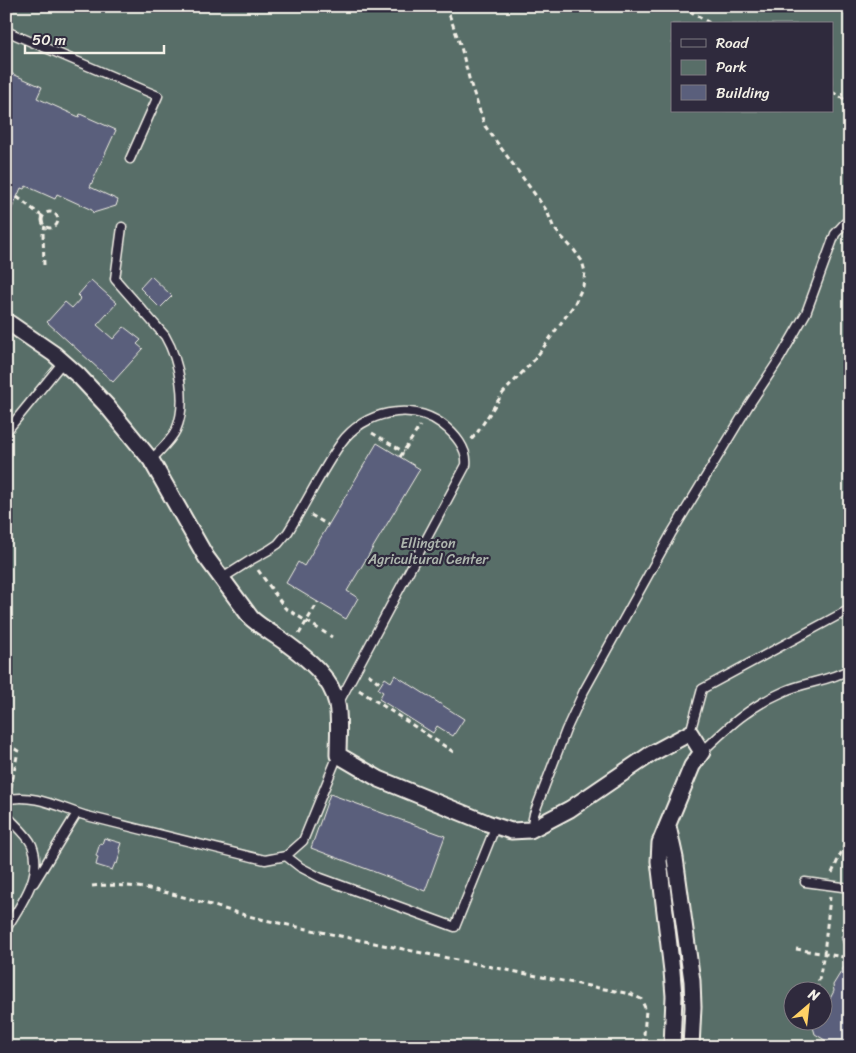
<svg xmlns="http://www.w3.org/2000/svg" width="856" height="1053" font-family="Sriracha,sans-serif">
  <style>
    .green { fill: #586e68; stroke: #a6b0a8; fill-rule: evenodd }
    .building { fill: #5a5f7c; stroke: #f4f1e8 }
    .lines { fill: none; stroke-linecap: round; stroke-linejoin: round }
    .service-casing { stroke: #f4f1e8; stroke-width: 11 }
    .minor-casing { stroke: #f4f1e8; stroke-width: 19 }
    .path { stroke: #f4f1e8; stroke-width: 3; stroke-dasharray: 5 4; stroke-linecap: butt }
    .service { stroke: #2f2a3d; stroke-width: 8 }
    .minor { stroke: #2f2a3d; stroke-width: 15 }
    .labels { text-anchor: middle; stroke-width: 4.5; stroke-linejoin: round; paint-order: stroke }
    .park-label { font-size: 14px; fill: #aeb6ae; stroke: #2f2a3d }
  </style>
  <rect width="100%" height="100%" fill="#38354a"/>
  <filter id="ink" filterUnits="userSpaceOnUse"><feTurbulence type="fractalNoise" baseFrequency=".02" numOctaves="2"/><feDisplacementMap in="SourceGraphic" scale="10" xChannelSelector="R" yChannelSelector="G"/><feConvolveMatrix kernelMatrix="1 2 1 2 8 2 1 2 1" color-interpolation-filters="sRGB"/></filter>
  <g filter="url(#ink)">
    <path class="green" d="M6,6H850V1047H6ZM672,24H832V111H672ZM794,990H824V1020H794Z"/>
    <path class="building" d="M6,71L42,87L37,98L79,117L80,114L116,130L90,187L118,200L116,206L93,213L92,210L57,194L55,199L26,186L24,189L21,188L6,222Z
      M151,276L172,296L160,308L140,288Z
      M91,280L117,303L97,325L113,339L124,327L141,340L137,344L143,349L113,382L47,322L65,302L72,308L81,298L78,295Z
      M377,443L420,469L347,591L358,598L346,619L286,583L298,562L304,566Z
      M395,675L464,719L453,736L437,726L433,733L379,699L383,692L378,689L385,678L391,682Z
      M330,794L445,836L425,891L311,848Z
      M104,838L121,843L119,849L121,850L117,864L115,863L112,870L96,865L98,857L96,856L100,843L102,844Z
      M850,922V957L847,955L841,937Z
      M850,965V1047H836L815,1034L813,1027L817,1020H824V1010L834,991L833,985L844,967Z"/>
    <g class="lines">
      <g class="service-casing">
        <path id="service" d="M6,31L158,96L130,159
          M122,227L115,279L165,336C179,360 188,403 176,430C171,441 159,451 151,460
          M6,432L63,362
          M221,579L251,560L269,550L278,544L288,532C306,503 322,470 341,443C363,412 411,401 442,424C455,434 468,449 466,465L338,704
          M690,733L702,689L850,609
          M702,752C729,726 750,706 785,691C806,682 830,681 850,669
          M6,800C33,792 62,809 87,816C147,831 206,846 265,860L286,856L303,841L338,755
          M6,815C14,824 27,834 32,845C44,875 21,904 6,929
          M531,828L534,814L566,730L584,691L671,534L749,405L780,358L806,313L835,234L845,223L850,221
          M286,856L300,867L321,878L455,927L496,825
          M805,882L850,888
          M34,883L77,813"/>
      </g>
      <g class="minor-casing">
        <path id="minor" d="M6,321L54,354L79,376L107,406L151,460L206,557L251,618C262,628 274,634 286,643C308,659 331,677 337,704C340,720 338,739 338,755L379,779L487,823L511,831L530,830L570,809L651,754L690,733L702,752L692,766L660,843L659,861L672,971L674,996L672,1047
          M668,826L675,858L692,981L693,1007L691,1047"/>
      </g>
      <path class="path" d="M446,6L461,47L470,82L485,126L547,211L553,226L558,233L574,250L582,261L585,272L583,286L574,305L535,359L503,393L477,433L471,440
        M682,6L711,24
        M832,92L850,103
        M17,197L43,217
        M42 220a8 8 0 1 1 16 0a8 8 0 1 1-16 0Z
        M44,265L43,233L45,226
        M372,433L404,452
        M400,457L420,426
        M311,515L328,525
        M258,570L285,608L332,637
        M299,634L318,602
        M368,674L381,684
        M359,690L455,753
        M6,748L15,749L18,751L11,787
        M832,873L850,833
        M92,886C152,880 207,907 265,920C386,946 509,971 631,994L641,999L646,1010L643,1047
        M796,949L850,958
        M817,990L824,954L830,897"/>
      <use href="#service" class="service"/>
      <use href="#minor" class="minor"/>
    </g>
  </g>
  <g class="labels">
    <g class="park-label">
      <text x="428" y="548">Ellington<tspan x="428" dy="16">Agricultural Center</tspan></text>
    </g>
  </g>
  <rect width="856" height="1053" fill="none" stroke="#2f2a3d" stroke-width="25"/>
  <rect x="12" y="12" width="831" height="1028" fill="none" stroke="#f4f1e8" stroke-width="2" filter="url(#ink)"/>
  <rect x="671" y="22" width="162" height="90" fill="#2f2a3d" stroke="#7e7a81"/>
  <rect x="681" y="39" width="25" height="8" fill="#2f2a3d" stroke="#7e7a81"/>
  <text x="716" y="48" font-size="15" fill="#f4f1e8">Road</text>
  <rect x="681" y="60" width="25" height="15" fill="#586e68" stroke="#7e7a81"/>
  <text x="716" y="72" font-size="15" fill="#f4f1e8">Park</text>
  <rect x="681" y="85" width="25" height="15" fill="#5a5f7c" stroke="#7e7a81"/>
  <text x="716" y="98" font-size="15" fill="#f4f1e8">Building</text>
  <g transform="translate(808 1006) rotate(28)"><circle r="24" fill="#2f2a3d" stroke="#7e7a81"/>
  <path d="M0-4L9 19L0 12L-9 19Z" fill="#ffd166"/>
  <text y="-8" font-size="14" font-weight="bold" text-anchor="middle" fill="#f4f1e8">N</text>
  </g>
  <path d="M25 45v8h139v-8" fill="none" stroke="#f4f1e8" stroke-width="2.5"/>
  <text x="32" y="45" font-size="15" fill="#f4f1e8" stroke="#2f2a3d" stroke-width="4" paint-order="stroke">50 m</text>
</svg>
